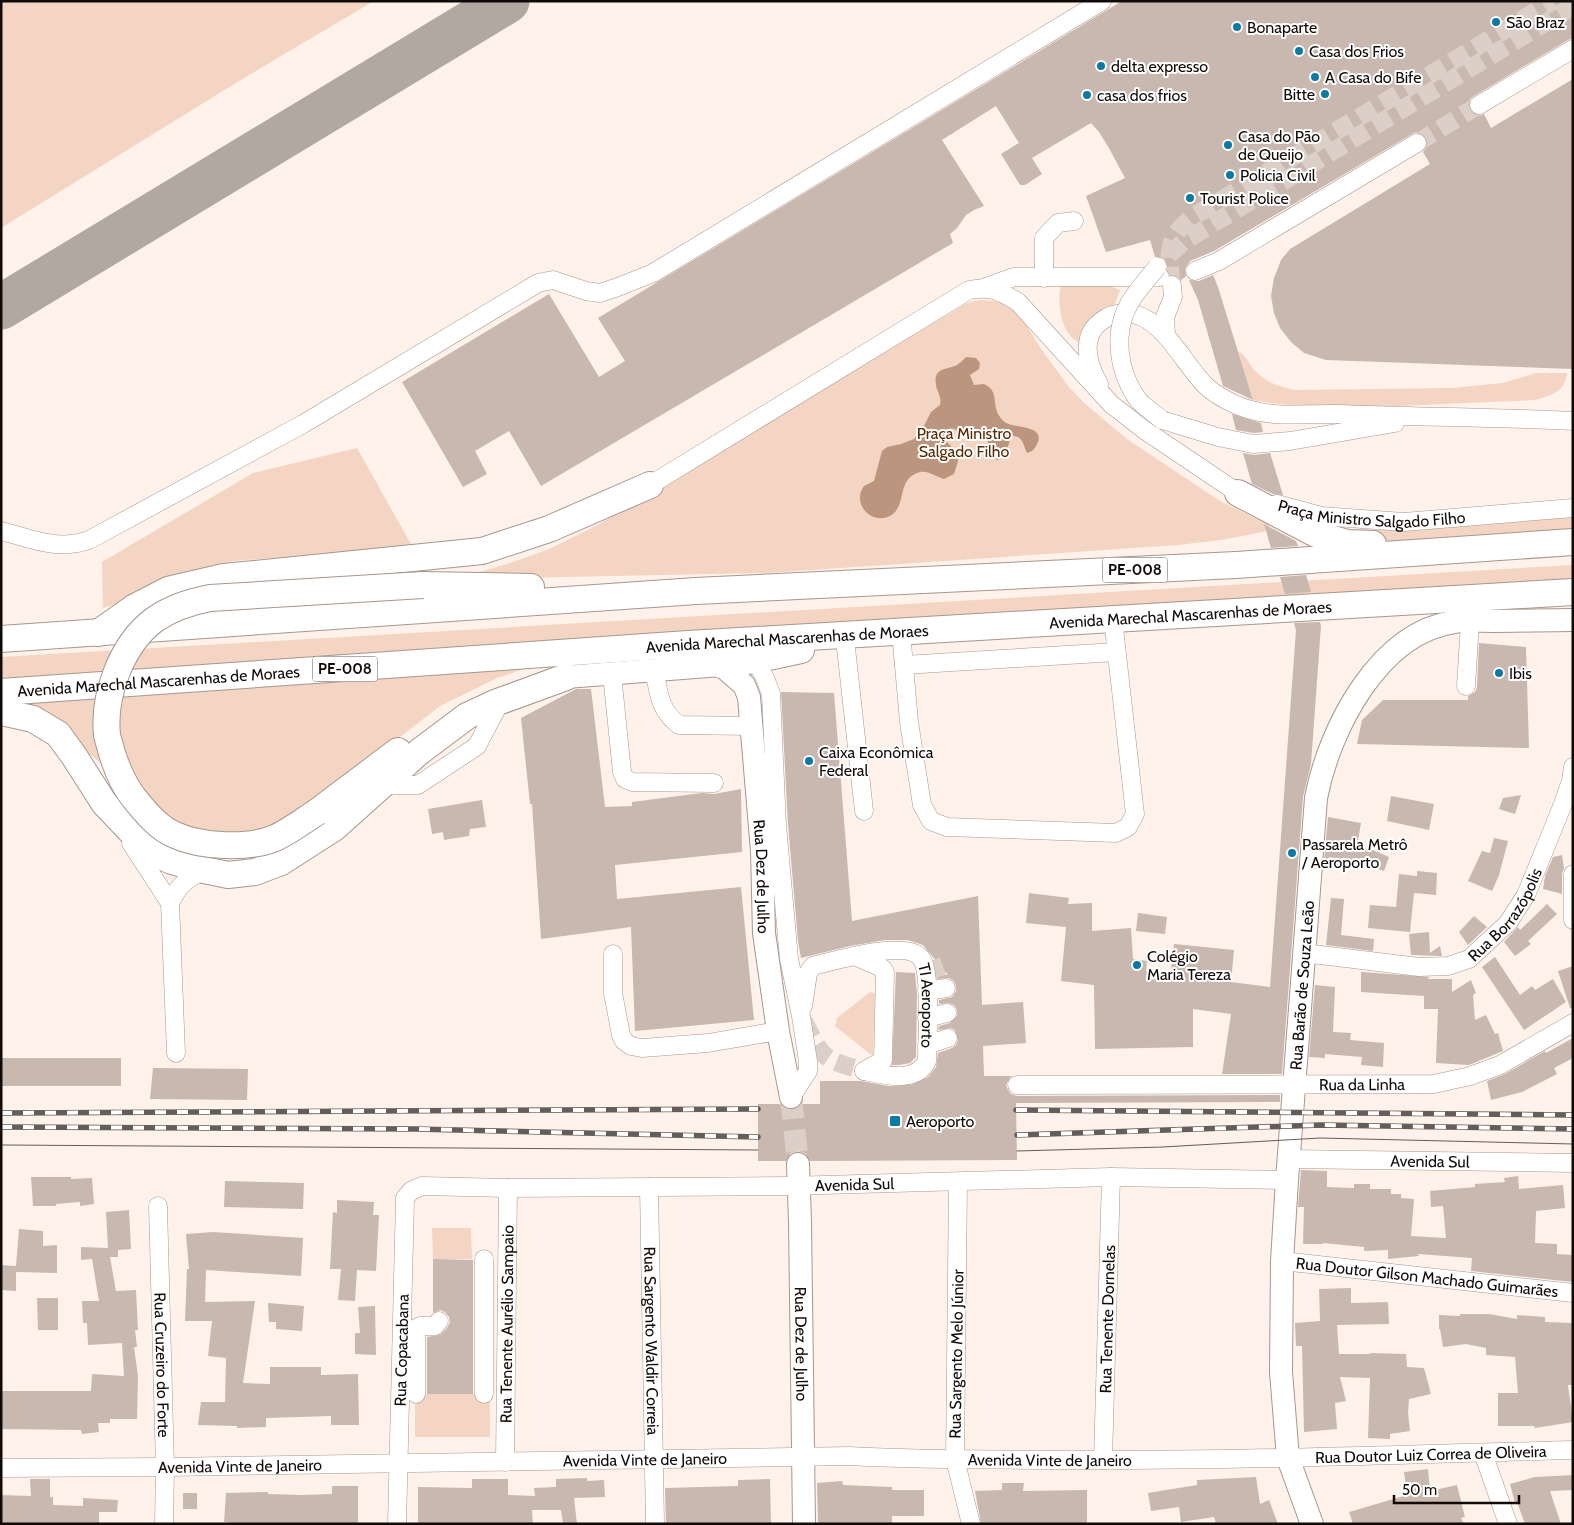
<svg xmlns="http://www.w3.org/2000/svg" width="1574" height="1525" font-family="Cabin,sans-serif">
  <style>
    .green { fill: #f4d4c2 }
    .water { fill: #bc957e }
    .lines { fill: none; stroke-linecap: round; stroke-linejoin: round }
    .taxiway { stroke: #b2a8a2; stroke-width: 45 }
    .building { fill: #c8b8af }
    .minor-tunnel { stroke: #dbcfc8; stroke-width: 18; stroke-dasharray: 18 9; stroke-linecap: butt }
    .major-tunnel { stroke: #dbcfc8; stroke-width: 22; stroke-dasharray: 22 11; stroke-linecap: butt }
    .minor-casing { stroke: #a6978e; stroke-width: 19 }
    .major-casing { stroke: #a6978e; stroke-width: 24 }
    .highway-casing { stroke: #a6978e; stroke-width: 28 }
    .minor { stroke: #fff; stroke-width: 18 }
    .major { stroke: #fff; stroke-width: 22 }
    .highway { stroke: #fff; stroke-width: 26 }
    .tram { stroke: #655d59; stroke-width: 1 }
    .rail-casing { stroke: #655d59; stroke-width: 5.5 }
    .rail { stroke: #fff; stroke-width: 4; stroke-dasharray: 11; stroke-linecap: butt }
    .minor-bridge-casing { stroke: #a6978e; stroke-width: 19; stroke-linecap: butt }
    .highway-bridge-casing { stroke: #a6978e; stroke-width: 28; stroke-linecap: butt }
    .minor-bridge { stroke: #fff; stroke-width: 18 }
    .highway-bridge { stroke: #fff; stroke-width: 26 }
    .poi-dot { fill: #0a79a3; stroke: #fff; stroke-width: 2 }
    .labels { text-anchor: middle; stroke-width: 4; stroke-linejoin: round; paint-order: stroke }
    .shield { fill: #fff; stroke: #585452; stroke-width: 1 }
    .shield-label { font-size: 15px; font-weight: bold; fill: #100b08 }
    .poi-label { font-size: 16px; fill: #100b08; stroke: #fff; text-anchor: start }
    .park-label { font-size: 16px; fill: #592700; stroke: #fff }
    .street-label { font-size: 16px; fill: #100b08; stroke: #fff }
  </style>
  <rect width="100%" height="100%" fill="#fff2ea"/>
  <path class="green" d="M1,1H374L239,81L1,228Z
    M1061,284L1108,285L1120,290L1113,309L1087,324L1082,331L1079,342C1060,334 1057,302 1061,284Z
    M979,300L996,301L1003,304L1020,315L1041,349L1069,387L1084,403L1127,439L1220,501L1269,525L1270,529L1268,531L1221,540L1178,545L767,573L513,578L473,574L513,562L547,550L596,526L967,303Z
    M1238,351C1245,354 1247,360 1251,366C1263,381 1277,387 1295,390L1452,388L1503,383L1536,373H1567C1565,392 1552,395 1535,400L1351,408C1318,408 1286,406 1253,400Z
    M357,448L416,553L312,555L234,561L181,573L137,597L103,608L102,562L253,473Z
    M1573,517V540L1464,547L1381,540L1346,529L1391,530Z
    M1573,565V584L1,680V657Z
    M533,666L497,678L440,706L327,794L290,819L254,834L201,832L173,820L88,753L64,727L1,699Z
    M870,992L875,993L873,1054H870L835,1026L837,1018Z
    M432,1228H471L472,1259H433Z
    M415,1394H490V1437H415Z"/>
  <path class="water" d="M966,357L976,358L980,363L979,369L970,375L974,385L984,384C1000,391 991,405 1000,417C1002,420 1005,423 1009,424C1018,428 1048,426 1036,446C1034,450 1031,452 1027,453C1023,445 1023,435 1011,436L1005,457L997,460C988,453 990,442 984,434C979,433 976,435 971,436C960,436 949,418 943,438L956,451L958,461L954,474L944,479C933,476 926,468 915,474C898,482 906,503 893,514C875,528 850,505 864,486L874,481L882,451L887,447L901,444L914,439L922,430L931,412L940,405C942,397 937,392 936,385C933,367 947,370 957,365C960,363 963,360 966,357Z"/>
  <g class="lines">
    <path class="taxiway" d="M1,307L507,1"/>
  </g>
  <path class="building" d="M1122,1H1573V38L1568,40L1474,96L1470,99L1468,105L1470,110L1473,114L1479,116L1484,114L1491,128L1573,79V369L1326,360L1304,353L1291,342L1280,328L1274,313L1271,296L1274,278L1281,260L1290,249L1430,164L1423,152L1426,148L1428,142L1426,137L1422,134L1416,132L1412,134L1214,251L1190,261L1185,269L1186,276L1181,280L1176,275H1170L1164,259L1155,257L1150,240L1106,252L1086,196L1125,178L1110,150L1099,132L1091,123L1032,158L1042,174L1025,185H1020L1001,154L1019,143L996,106L942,140L984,206L974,210L966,215L957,228L950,234L953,243L541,486L509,431L475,451L487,474L463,487L402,382L549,294L599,377L625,361L598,318Z
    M1213,275L1218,287L1253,400L1223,386L1198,300L1189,280L1199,281Z
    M1232,414L1261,423L1263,432L1254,433L1236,430Z
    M1243,453L1254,455L1270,453L1283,495L1273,494L1252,484Z
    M1264,524L1296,541L1298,546L1271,548Z
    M1306,575L1311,592L1285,594L1280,577Z
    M1320,622L1321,626L1311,764L1303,797L1282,1074H1222L1231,1014L1193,1009V1047L1095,1049L1094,985L1061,981L1066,927L1026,923L1029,893L1069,898L1068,904L1092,903V931L1131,928L1133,959L1147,961L1146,971H1171L1174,944L1234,950L1231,982L1270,987L1296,630L1294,623Z
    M1479,643L1526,647L1529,748L1357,744L1362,720L1383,700H1468V696L1475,692L1477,687Z
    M576,689H591L605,807L632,806V802L702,793L714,794L741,789L742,852L615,865L617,899L741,887L754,1020L635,1031L631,927L541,939L532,804H530L521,718Z
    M781,692L834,693L852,921L978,896L982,1005L1023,1002L1026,1043L983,1046L984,1076H1011L1006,1085L1008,1090L1011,1094L1017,1096L1280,1095V1102L1016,1103L1017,1160L810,1161L805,1153L798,1151L791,1153L786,1161H758V1104H780L786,1109L793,1110L799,1107L802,1104H820V1081H861L889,1086L911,1085L928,1077L936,1067L938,1053L952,1048L956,1045L958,1040L955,1030L951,1028L938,1030L939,1026L950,1023L957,1016V1010L954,1005L949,1003L939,1004V1000L952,997L956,991V986L954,981L949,978L937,979V974L948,975L923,945L908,940H885L850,946L801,958L798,941L788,824Z
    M1521,795L1515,814L1499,809L1503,798Z
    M1391,796L1434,804L1429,830L1387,821Z
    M482,800L486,827L470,829L469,836L444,840L443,832L432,834L428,809Z
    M1328,817L1361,823L1357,846L1373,850L1389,857L1384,871L1369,866V867L1329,857L1328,861H1324Z
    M1494,838L1508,841L1499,875L1492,891L1468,881L1482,851L1490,853Z
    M1562,855L1564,868L1562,874V894L1543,889L1545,876L1553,857Z
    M1417,871L1437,873L1436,895L1414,893L1410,932L1368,928L1370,905L1396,907L1399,874L1417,876Z
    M1331,898L1344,899L1341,935L1374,939L1373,951L1326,945Z
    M1547,904L1557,914L1528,941L1531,944L1515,956L1504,942L1518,927L1520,930Z
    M1138,913L1167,917L1165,934L1136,931Z
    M1474,916L1487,927L1468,945L1459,932Z
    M1429,932L1430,953L1440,946L1442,956L1411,955L1409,934Z
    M1495,957L1520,995L1532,986L1535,990L1553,979L1566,1002L1524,1030L1482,967Z
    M1573,966V1008H1570L1558,971Z
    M896,972L915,973L917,994L916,1057L910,1063L899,1065H892Z
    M1361,972L1430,977L1427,979H1452V992L1471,980L1476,993L1473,995L1475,1020L1486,1015L1495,1034L1498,1033L1503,1051L1469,1065L1436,1063L1438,1009H1424V996L1361,992Z
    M1315,985L1335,987L1333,1032L1351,1033L1350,1040L1384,1043L1383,1067L1361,1065L1362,1057L1325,1054V1058L1309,1057Z
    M1573,1038V1058L1554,1068L1557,1074L1522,1092L1491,1100L1487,1081L1505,1074L1545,1051L1546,1053Z
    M1,1058H121V1086H1Z
    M153,1068L248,1069L247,1100L150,1099Z
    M1301,1170L1327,1171V1187L1354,1188V1184H1370V1189H1391V1194H1401V1198L1414,1199L1411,1236L1446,1238L1443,1206L1431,1207L1430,1191L1475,1187V1184L1505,1182L1504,1178L1518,1176L1519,1189L1563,1185L1565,1208L1536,1211L1535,1243L1557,1244V1254L1573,1255V1282L1471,1271L1472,1258L1418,1254L1419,1256L1388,1259V1250L1364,1251V1247L1323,1243V1244H1303L1304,1207H1298Z
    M31,1177H71V1179L92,1178L94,1204L80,1206V1202L56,1204V1206H33Z
    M225,1181L304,1183L303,1209L224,1207Z
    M337,1200L374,1202L373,1215H379L376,1271L357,1270L355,1301L338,1300L341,1269H330L333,1212L337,1213Z
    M129,1210L131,1249L118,1250V1257H110L116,1291L136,1290L138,1330H135L137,1347H134L138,1376L137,1419H110V1423H98L99,1432L82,1434L81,1430L1,1429V1391H91L92,1374L124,1376L122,1343L88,1345L87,1323H83L82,1301H99L92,1259L81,1260V1247L108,1248L106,1212Z
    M19,1229L43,1231V1246L57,1245V1273L16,1272V1291L1,1290V1265L16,1266Z
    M213,1232L303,1238L301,1276L206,1270L205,1302L255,1301L243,1383L270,1384V1367H321V1375L358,1374L359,1425H331V1416L266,1418V1427L237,1428V1426L198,1425L201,1402H225L226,1358L208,1356L212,1321H185L187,1269H189L186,1234Z
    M433,1259L473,1260V1394H427V1337L440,1335L447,1328L450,1322L449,1317L445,1312L440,1310L433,1313Z
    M1351,1288V1303L1388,1302L1389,1324L1337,1325L1339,1354H1370V1353L1406,1354L1407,1367L1424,1368L1431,1394L1409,1399L1408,1413L1410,1431L1390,1434V1439L1368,1438L1370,1378L1340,1377L1346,1401L1335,1403L1337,1429L1304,1432L1302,1346H1296L1295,1323L1320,1321L1319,1289Z
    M37,1298H58V1330H38Z
    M268,1303L304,1306L302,1331L276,1329V1322H269Z
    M375,1306L376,1355L355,1354V1333H360L358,1307Z
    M1460,1314H1489L1517,1319V1315L1545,1317V1322L1573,1323V1385H1568L1573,1422L1535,1428L1534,1426H1498V1393H1518L1515,1357L1486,1355V1348L1466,1344L1443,1347L1440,1329H1439V1315L1460,1316Z
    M1428,1469L1430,1491L1457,1485L1465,1517L1461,1518L1464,1524H1353L1349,1512L1407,1495L1404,1472Z
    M1573,1475V1490L1550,1491L1561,1524H1525L1517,1502L1515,1503L1510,1484L1535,1477Z
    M1256,1477L1260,1504L1269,1500L1278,1524H1216L1214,1517L1181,1522L1179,1507L1151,1511L1148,1493L1197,1485V1480Z
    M587,1478V1481L604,1480L605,1497L574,1498L577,1524H563L561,1510H532L533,1524H418V1487L472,1488V1479H508V1495L535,1496L534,1488L556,1487V1479Z
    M30,1479H50V1497H53V1505L83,1506V1498L118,1500L117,1512H99V1524H1V1495L31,1496Z
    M770,1479L771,1524H666L665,1488L738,1486V1480Z
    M842,1481L843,1485L892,1487V1490H924V1516H892V1524H818L817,1483Z
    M1002,1483H1024L1023,1491L1087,1490V1524H981L975,1491L1002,1490Z
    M332,1486H358V1524H242L224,1522L226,1493L268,1492V1494L302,1495L332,1494Z
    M183,1493H197V1509H183Z"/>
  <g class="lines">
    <path class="minor-tunnel" d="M1417,143L1479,105
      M1169,255L1183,242L1201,231L1573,6
      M1172,285C1168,255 1166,238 1191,218L1553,1
      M926,972L946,965
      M804,1021C823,1060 823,1059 864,1071"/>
    <path class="major-tunnel" d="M791,1097L798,1164"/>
    <g class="minor-casing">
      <g id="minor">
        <path d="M1479,105L1573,49"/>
        <path d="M1195,271L1219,261L1417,143"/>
        <path d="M1044,278V238L1058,223L1074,221"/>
        <path d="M983,288L1014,277H1160"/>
        <path d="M1166,335L1165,317L1173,297L1172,285"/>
        <path d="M1099,384C1093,374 1086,357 1088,344C1089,326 1108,313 1125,313C1161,313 1182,362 1205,385C1216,396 1236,406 1251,410C1280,418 1308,413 1338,414C1416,417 1494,417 1573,421"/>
        <path d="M1162,420L1218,437L1253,444L1290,441L1395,423"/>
        <path d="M650,485L969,290C991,286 1000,291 1018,302L1111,404L1143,429L1238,493L1247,496"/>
        <path id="s1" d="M1277,504L1321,516L1404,522L1573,508"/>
        <path d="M1,531C33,539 56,551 89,540L303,424L538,283L553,280L586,291L600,293L618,287L653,273L1102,1"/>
        <path d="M901,632L909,722L922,805L931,821L947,827L1116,833L1128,827L1135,814L1113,619"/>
        <path d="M845,639L864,811"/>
        <path d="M755,660L765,678L771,694L777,825L789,959L801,1016L808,1061V1071L791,1097"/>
        <path d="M904,665L1116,652"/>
        <path d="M654,670C659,693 659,710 679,725L752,726"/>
        <path d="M612,674L622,772L625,779L633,782L714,783"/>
        <path d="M1466,686L1470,622"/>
        <path d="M382,785H418L477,746L501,700"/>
        <path d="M131,843L170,903C178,886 187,878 204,870"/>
        <path d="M1573,874V920"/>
        <path d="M170,903L176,1053"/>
        <path id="s2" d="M1304,953L1419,967L1448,966L1469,959L1508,923L1526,895L1563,804L1571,781L1573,767"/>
        <path d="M613,954V993L621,1035L624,1041L631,1046L642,1048L708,1043L778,1031"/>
        <path d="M857,957L882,968L885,972L883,1060L864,1071"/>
        <path d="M927,991L946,988"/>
        <path id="s3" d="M803,1006L808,973L813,966C834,961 907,939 921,958C932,972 927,1040 927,1061C915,1084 885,1075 864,1071"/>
        <path d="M927,1018L947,1013"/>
        <path d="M927,1045L948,1038"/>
        <path id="s4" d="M1017,1085L1434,1084L1470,1076L1500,1065L1573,1023"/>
        <path id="s5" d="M1288,1159L1573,1163"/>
        <path d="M958,1182L955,1459L971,1524"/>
        <path id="s6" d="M649,1187L655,1524"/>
        <path id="s7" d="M158,1206L165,1467L164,1524"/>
        <path id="s8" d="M1282,1261L1573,1293"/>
        <path d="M416,1394V1328L420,1326H435L439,1321"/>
        <path d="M484,1394V1259"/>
        <path d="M1483,1453L1508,1524"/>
        <path id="s9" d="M1103,1460L1111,1177"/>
        <path id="s10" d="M505,1462L508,1188"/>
        <path id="s11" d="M1,1468L165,1467L850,1456C916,1460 983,1459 1050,1460C1224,1461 1399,1455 1573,1450"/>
        <path id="s12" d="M397,1524L405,1198L411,1191L422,1186L508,1188L788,1186L1111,1177L1287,1180"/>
      </g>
    </g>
    <g class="major-casing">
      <g id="major">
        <path id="s13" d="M566,677L721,665L744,685L749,697L762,851L764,933L778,1031L791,1097"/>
        <path id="s14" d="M798,1164L800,1222L804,1524"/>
        <path id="s15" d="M1312,1524L1288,1458L1281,1372L1282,1261L1287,1180L1316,798C1329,730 1378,633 1454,622C1467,620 1480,621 1493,621C1519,621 1546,620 1573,620"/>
      </g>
    </g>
    <g class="highway-casing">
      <g id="highway">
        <path d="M1238,493L1316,534L1347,543L1373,544"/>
        <path d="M423,585L531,587"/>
        <path d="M98,633L135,607L168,590L224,577L482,551L549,529L650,485"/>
        <path d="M1,639L696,591L1236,565L1573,542"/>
        <path d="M721,665L755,660L801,650"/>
        <path id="s16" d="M1,692L688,644L1573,592"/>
        <path d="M1,712L33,719L58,734L74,756L104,803L141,842L154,853L172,861L204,870L228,875L255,872L281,862L334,828L419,752L467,716L495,703L566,677"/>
        <path d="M317,812L398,751"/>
      </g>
    </g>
    <use href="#minor" class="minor"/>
    <use href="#major" class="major"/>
    <use href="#highway" class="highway"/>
    <path class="tram" d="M1,1145L758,1150
      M1017,1151L1163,1147L1320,1138L1573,1144"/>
    <g class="rail-casing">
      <path id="rail" d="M1016,1110L1573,1115
        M1,1113L758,1109
        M1,1127L415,1129L758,1137
        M1017,1135L1321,1125L1573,1129"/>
    </g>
    <use href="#rail" class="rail"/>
    <g class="minor-bridge-casing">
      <path id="minor-bridge" d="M1157,267C1148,279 1136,291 1129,304C1113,333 1118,370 1136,397C1142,406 1154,413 1162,420"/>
    </g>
    <g class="highway-bridge-casing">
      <path id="highway-bridge" d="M317,812C303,821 290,831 275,838C249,849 201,847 175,835C160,829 148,815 138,803C124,787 117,770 111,750C110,745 108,740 107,735C103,696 121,645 154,620C171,608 189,602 210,598L423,585"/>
    </g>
    <use href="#minor-bridge" class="minor-bridge"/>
    <use href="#highway-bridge" class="highway-bridge"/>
  </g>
  <g class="poi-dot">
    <circle cx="1496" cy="22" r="5"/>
    <circle cx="1237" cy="27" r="5"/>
    <circle cx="1299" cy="51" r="5"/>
    <circle cx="1101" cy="66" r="5"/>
    <circle cx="1315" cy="77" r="5"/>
    <circle cx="1325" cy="94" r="5"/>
    <circle cx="1087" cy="95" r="5"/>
    <circle cx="1228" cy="145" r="5"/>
    <circle cx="1230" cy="175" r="5"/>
    <circle cx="1190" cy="198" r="5"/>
    <circle cx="1499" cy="673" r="5"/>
    <circle cx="809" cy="761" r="5"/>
    <circle cx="1292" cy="853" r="5"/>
    <circle cx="1137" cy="965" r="5"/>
    <rect x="889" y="1115" width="12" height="12" rx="2.5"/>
  </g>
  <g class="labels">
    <g class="shield">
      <rect x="1102.5" y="557.5" width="65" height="25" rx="4"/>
      <rect x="312.5" y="656.5" width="65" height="25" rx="4"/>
    </g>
    <g class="shield-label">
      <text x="1135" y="575">PE-008</text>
      <text x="345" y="674">PE-008</text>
    </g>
    <g class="poi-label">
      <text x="1506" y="28">São Braz</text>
      <text x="1247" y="33">Bonaparte</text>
      <text x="1309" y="57">Casa dos Frios</text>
      <text x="1111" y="72">delta expresso</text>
      <text x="1325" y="83">A Casa do Bife</text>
      <text x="1315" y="100" text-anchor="end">Bitte</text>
      <text x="1097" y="101">casa dos frios</text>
      <text x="1238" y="142">Casa do Pão<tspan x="1238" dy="18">de Queijo</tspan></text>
      <text x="1240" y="181">Policia Civil</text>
      <text x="1200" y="204">Tourist Police</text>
      <text x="1509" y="679">Ibis</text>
      <text x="819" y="758">Caixa Econômica<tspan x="819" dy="18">Federal</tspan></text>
      <text x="1302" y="850">Passarela Metrô<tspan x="1302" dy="18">/ Aeroporto</tspan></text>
      <text x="1147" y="962">Colégio<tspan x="1147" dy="18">Maria Tereza</tspan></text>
      <text x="906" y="1127">Aeroporto</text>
    </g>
    <g class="park-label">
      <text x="964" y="439">Praça Ministro<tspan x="964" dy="18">Salgado Filho</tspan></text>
    </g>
    <g class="street-label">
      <text dy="6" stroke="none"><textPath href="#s1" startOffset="96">Praça Ministro Salgado Filho</textPath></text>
      <text dy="6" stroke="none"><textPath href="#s16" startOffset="1192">Avenida Marechal Mascarenhas de Moraes</textPath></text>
      <text dy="6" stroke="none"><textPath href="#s16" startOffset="788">Avenida Marechal Mascarenhas de Moraes</textPath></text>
      <text dy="6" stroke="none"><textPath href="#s16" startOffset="158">Avenida Marechal Mascarenhas de Moraes</textPath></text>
      <text dy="6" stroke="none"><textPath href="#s13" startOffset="379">Rua Dez de Julho</textPath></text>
      <text dy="6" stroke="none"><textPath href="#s2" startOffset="225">Rua Borrazópolis</textPath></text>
      <text dy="6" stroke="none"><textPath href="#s15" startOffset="544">Rua Barão de Souza Leão</textPath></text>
      <text dy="6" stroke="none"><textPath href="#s3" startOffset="202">TI Aeroporto</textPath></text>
      <text dy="6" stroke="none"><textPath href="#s4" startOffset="345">Rua da Linha</textPath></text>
      <text dy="6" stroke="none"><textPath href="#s5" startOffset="142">Avenida Sul</textPath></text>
      <text dy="6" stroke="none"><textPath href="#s12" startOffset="780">Avenida Sul</textPath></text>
      <text dy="6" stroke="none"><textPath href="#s8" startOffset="146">Rua Doutor Gilson Machado Guimarães</textPath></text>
      <text dy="6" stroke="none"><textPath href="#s9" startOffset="141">Rua Tenente Dornelas</textPath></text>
      <text dy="6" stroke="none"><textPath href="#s10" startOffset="138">Rua Tenente Aurélio Sampaio</textPath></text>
      <text dy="6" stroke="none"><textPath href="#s6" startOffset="154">Rua Sargento Waldir Correia</textPath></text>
      <text dy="6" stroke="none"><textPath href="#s14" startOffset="180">Rua Dez de Julho</textPath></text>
      <text dy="6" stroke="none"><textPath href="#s12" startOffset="174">Rua Copacabana</textPath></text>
      <text transform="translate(956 1354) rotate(-89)" y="6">Rua Sargento Melo Júnior</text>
      <text dy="6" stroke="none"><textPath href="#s7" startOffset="159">Rua Cruzeiro do Forte</textPath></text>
      <text dy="6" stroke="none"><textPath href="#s11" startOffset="1430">Rua Doutor Luiz Correa de Oliveira</textPath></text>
      <text dy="6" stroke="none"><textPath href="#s11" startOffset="1049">Avenida Vinte de Janeiro</textPath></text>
      <text dy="6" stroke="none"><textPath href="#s11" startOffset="644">Avenida Vinte de Janeiro</textPath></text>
      <text dy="6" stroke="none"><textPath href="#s11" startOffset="239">Avenida Vinte de Janeiro</textPath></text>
    </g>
  </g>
  <rect width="1574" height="1525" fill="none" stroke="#100b08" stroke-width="5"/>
  <path d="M1394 1495v8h125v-8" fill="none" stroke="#100b08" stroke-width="2.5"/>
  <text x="1402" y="1495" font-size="15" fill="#100b08" stroke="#ffffff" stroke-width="4" paint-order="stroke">50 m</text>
</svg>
